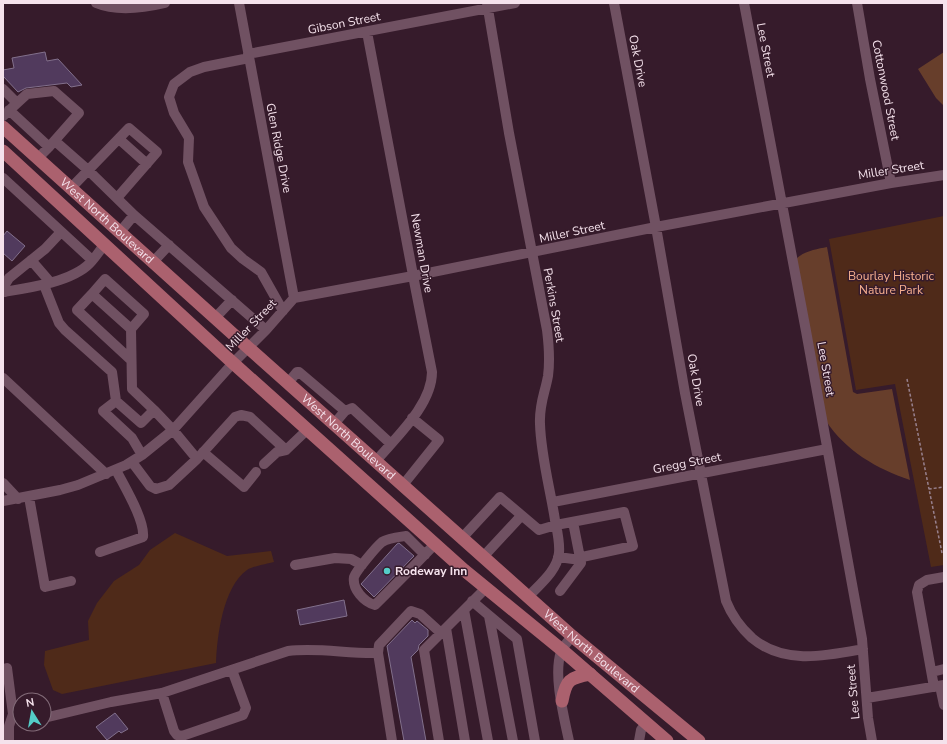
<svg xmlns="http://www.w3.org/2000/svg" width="947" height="744" font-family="'Nunito Sans',sans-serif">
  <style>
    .green { fill: #4f2a19 }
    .forest { fill: #673e2b }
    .building { fill: #513a5d; stroke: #82708c }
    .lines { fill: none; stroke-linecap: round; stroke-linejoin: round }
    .path { stroke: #98818e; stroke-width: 1.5; stroke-dasharray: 3 2; stroke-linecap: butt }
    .minor { stroke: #705162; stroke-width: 10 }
    .major { stroke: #ab616e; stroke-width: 13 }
    .poi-dot { fill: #54cdc8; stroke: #361b2b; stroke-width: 1.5 }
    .labels { text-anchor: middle; stroke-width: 3; stroke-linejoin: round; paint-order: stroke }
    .street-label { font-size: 12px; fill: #f5e2ec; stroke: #361b2b }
    .park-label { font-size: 12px; fill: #f6af8f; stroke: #361b2b }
    .poi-label { font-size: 12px; font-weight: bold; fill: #f5e2ec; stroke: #361b2b; text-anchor: start }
  </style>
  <rect width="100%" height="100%" fill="#361b2b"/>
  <path class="green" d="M944,216V565L931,567L895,384L856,390L829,239Z
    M175,533L227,556L271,551L274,562C267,564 253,566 247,570C223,587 217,636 216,663L62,694L53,690L44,665L45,651L89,640L88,621L97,603L114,581L139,565L150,550Z"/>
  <path class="forest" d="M944,52V106L936,98L918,69Z
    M827,247L853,392L857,394L892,389L910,480C877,469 846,451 826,421L796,259C804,251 817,249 827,247Z"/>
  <path class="building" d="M45,52L47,61L58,59L82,85L71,87L67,83L26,88L18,92L3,76V70L14,68L12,58Z
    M7,231L25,246L12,261L3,253V236Z
    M399,543L414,556L374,597L361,584L397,544Z
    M344,600L347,616L300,625L297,610Z
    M412,620L415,623L417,621L428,630V636L419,645L418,650L411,657L426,741H404L387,646Z
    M115,713L128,729L121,733L119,731L107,740L96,727Z"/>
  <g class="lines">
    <path class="path" d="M907,379L929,489
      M942,553L929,489L944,487"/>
    <path class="minor" d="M96,3C117,12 144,8 165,3
      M239,3L294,298
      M487,3L509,133L547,330C549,346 550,361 548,376C545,393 539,404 540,424C541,456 550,488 555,520C557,530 560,542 559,553C557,571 540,584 528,597
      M614,3L656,227L685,393L726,601C732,616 740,627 752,638C784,665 825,656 863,649
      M744,3L806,331L862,639L868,718L872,741
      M857,3L870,79L891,183
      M367,32L416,291L432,372C432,405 396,437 376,461
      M248,54L515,3
      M249,58L204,67L190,72L174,84L169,97L174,113L189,138L188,162L204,207L231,248L243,259L261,272L283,311
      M3,89L17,103
      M9,110L49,147
      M3,116L27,94L54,91L79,113L49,147L38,158
      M119,139L147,164
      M55,141L88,170L134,215L266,330
      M3,178L92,260
      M71,188L129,128L157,152L117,198
      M120,232L134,215
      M31,260L50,282
      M153,262L169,245
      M44,285L59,323L65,330L112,372L116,401
      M3,292C28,288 72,282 90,263C95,258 100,250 105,244
      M5,292L4,286L9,278L45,249L61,232
      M92,294L77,310L131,360
      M215,318L232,300
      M131,329L144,314L105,279L92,294L131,329L132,389L154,410
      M3,378L106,474
      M288,383L297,372H299L345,411
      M334,424L345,411L352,408L391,444
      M203,452L244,487L256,472
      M142,455L132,438L103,411L116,401L141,423L154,410L173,430L197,459L235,417L241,415L250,417L286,450L307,430
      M132,462L150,486L156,489L169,485L197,459
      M264,464L277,452L286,450
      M3,483L18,499
      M403,485L439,440L412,418
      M29,497L45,587L71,581
      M3,501L60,490L78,485L126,465L142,455L173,430L233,363L266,330L294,298L413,276L656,227L891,183L944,175
      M553,502L827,449
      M462,538L500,497L539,530L556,525L624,512L633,546L573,559L558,557
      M100,552L143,537C145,520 124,486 116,470
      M425,555L406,536C399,537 388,538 382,542C376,547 356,571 354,577C352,589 364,602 375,605C395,585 415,565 435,544
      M483,557L521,516
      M295,565L335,558L351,559L362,565
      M560,591L581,563L573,522
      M472,601L517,639L535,741
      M464,610L488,741
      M489,616L513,741
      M446,628L465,741
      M3,669L7,668L13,714L9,726V741
      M932,672L944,669
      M940,686L944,705
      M934,687L917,592L919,585L927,580L944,577
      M162,693L174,731L177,735L182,736L243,715L246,708L232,670
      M867,698L944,685
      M44,718L111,702L162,693L288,651C317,647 348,654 378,653
      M392,741L378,653L379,645L411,611L420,614L441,633
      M439,741L424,650L486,588
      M569,741C564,717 553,675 561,652C563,646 569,641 572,636
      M639,741L641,730L646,723"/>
    <g class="major">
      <path id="s1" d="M3,127L234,335L572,636L699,741"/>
      <path d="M3,151L233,363L464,570L562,650L667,741"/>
      <path d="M562,701C566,680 569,678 590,674"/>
    </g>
  </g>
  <circle class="poi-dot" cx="387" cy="571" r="4"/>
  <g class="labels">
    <g class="street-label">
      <text transform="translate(344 23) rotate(-11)" y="4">Gibson Street</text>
      <text transform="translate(766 50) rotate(79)" y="4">Lee Street</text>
      <text transform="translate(638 61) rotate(79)" y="4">Oak Drive</text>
      <text transform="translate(886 90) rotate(79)" y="4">Cottonwood Street</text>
      <text transform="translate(279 148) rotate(79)" y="4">Glen Ridge Drive</text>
      <text transform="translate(891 170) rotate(-9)" y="4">Miller Street</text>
      <text dy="4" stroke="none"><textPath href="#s1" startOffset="140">West North Boulevard</textPath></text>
      <text transform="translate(572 232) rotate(-12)" y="4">Miller Street</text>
      <text transform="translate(422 253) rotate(80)" y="4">Newman Drive</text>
      <text transform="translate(554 305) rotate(80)" y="4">Perkins Street</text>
      <text transform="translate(251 325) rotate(-46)" y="4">Miller Street</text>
      <text transform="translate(826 369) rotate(80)" y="4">Lee Street</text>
      <text transform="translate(696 380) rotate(80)" y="4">Oak Drive</text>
      <text dy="4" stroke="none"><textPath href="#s1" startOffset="464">West North Boulevard</textPath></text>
      <text transform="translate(687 463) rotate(-11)" y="4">Gregg Street</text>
      <text dy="4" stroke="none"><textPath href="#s1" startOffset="788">West North Boulevard</textPath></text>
      <text transform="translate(853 692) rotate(-95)" y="4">Lee Street</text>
    </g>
    <g class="park-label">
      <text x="891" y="280">Bourlay Historic<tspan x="891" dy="14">Nature Park</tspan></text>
    </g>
    <g class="poi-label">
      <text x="395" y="575">Rodeway Inn</text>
    </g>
  </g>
  <rect width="947" height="744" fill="none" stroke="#f5e2ec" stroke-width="8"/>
  <g transform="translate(32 712) rotate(349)"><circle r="19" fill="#361b2b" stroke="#826b78"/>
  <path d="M0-3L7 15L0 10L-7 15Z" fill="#54cdc8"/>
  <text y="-6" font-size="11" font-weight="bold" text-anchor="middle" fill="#f5e2ec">N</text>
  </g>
</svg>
